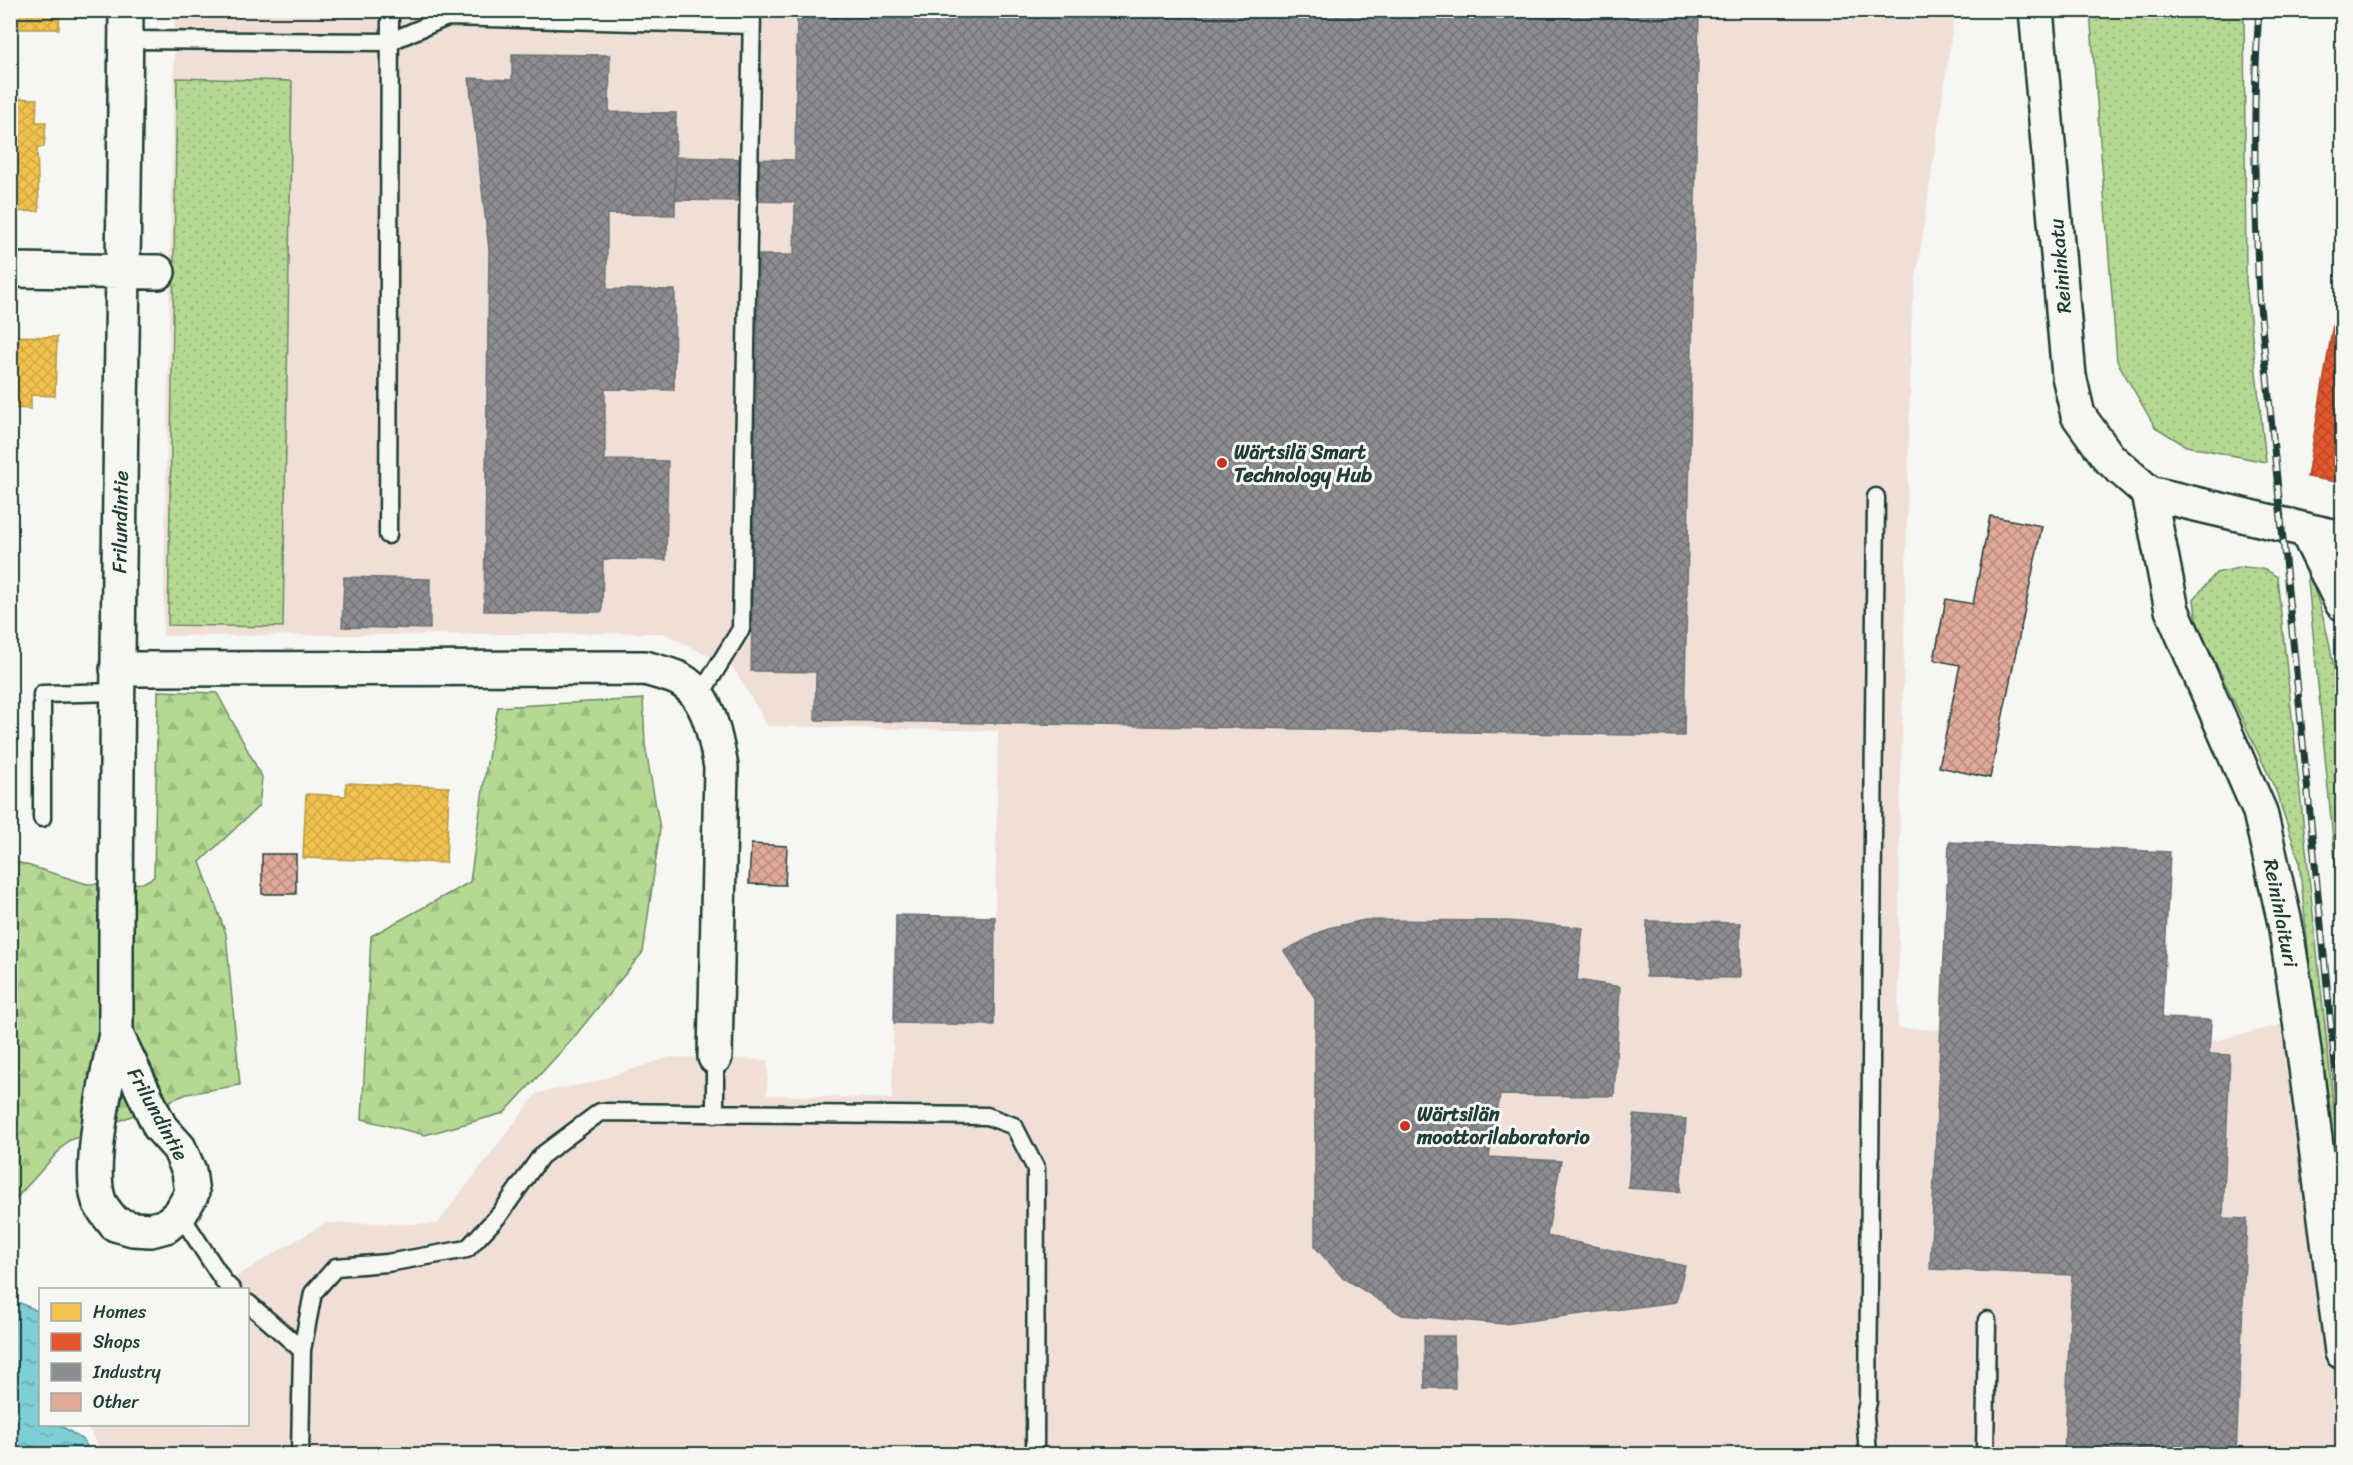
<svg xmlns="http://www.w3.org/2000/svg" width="2353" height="1465" font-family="Sriracha,sans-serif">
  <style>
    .built { fill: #f0dfd7 }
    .grass { fill: url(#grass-dots); stroke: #6a8a63; stroke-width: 1.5 }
    .forest { fill: url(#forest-firs); stroke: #6a8a63; stroke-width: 1.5 }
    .water { fill: url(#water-ripples); stroke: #579495; stroke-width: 1.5 }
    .homes { fill: url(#homes-cross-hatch); stroke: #b39946; stroke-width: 1.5 }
    .shops { fill: url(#shops-cross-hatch); stroke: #a94f30; stroke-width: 1.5 }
    .industry { fill: url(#industry-cross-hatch); stroke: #6c7576; stroke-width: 1.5 }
    .building { fill: url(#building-cross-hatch); stroke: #1f3d34; stroke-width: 1.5 }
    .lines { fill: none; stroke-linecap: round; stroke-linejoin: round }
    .service-casing { stroke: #1f3d34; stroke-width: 21 }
    .minor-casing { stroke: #1f3d34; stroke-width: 38 }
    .primary-casing { stroke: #1f3d34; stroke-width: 38 }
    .service { stroke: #f6f6f2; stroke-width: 16 }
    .minor { stroke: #f6f6f2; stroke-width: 33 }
    .primary { stroke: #f6f6f2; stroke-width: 33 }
    .rail-casing { stroke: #1f3d34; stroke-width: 7 }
    .rail { stroke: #f6f6f2; stroke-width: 4.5; stroke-dasharray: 14; stroke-linecap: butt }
    .poi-dot { fill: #c8321e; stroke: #f6f6f2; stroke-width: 2 }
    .labels { text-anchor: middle; stroke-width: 6; stroke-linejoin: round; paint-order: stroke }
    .street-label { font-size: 20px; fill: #1f3d34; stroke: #f6f6f2 }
    .poi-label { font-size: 20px; font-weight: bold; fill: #1f3d34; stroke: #f6f6f2; text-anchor: start }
  </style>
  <defs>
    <pattern id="grass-dots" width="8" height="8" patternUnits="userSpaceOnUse" patternTransform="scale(1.5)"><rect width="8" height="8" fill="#b5d892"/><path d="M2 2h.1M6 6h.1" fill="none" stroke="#9bba7e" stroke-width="1.8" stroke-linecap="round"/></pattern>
    <pattern id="forest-firs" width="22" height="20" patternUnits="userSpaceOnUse" patternTransform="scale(1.5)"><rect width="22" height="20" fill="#b5d892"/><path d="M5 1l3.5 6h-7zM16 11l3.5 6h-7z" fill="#9bba7e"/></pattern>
    <pattern id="water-ripples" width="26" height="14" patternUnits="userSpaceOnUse" patternTransform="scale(1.5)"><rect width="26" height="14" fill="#7dced5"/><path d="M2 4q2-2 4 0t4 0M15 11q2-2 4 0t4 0" fill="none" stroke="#66a8ae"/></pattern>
    <pattern id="homes-cross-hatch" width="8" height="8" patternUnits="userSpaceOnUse" patternTransform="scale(1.5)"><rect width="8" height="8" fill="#f2c14e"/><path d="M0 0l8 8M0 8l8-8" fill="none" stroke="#cfa745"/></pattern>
    <pattern id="shops-cross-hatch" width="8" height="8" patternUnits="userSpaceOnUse" patternTransform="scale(1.5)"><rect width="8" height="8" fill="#e4572e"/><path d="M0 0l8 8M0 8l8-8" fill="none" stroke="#b84928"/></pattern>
    <pattern id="industry-cross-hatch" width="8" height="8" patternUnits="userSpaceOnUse" patternTransform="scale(1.5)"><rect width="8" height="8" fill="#8d8d92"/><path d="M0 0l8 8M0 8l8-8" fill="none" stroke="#737478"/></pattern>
    <pattern id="building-cross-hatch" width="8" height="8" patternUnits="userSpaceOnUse" patternTransform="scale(1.5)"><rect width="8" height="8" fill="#e1a999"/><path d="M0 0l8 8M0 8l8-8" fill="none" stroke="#b68b7e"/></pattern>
  </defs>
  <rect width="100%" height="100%" fill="#f6f6f2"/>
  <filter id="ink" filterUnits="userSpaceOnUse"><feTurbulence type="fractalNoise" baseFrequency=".0167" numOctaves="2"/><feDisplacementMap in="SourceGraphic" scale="12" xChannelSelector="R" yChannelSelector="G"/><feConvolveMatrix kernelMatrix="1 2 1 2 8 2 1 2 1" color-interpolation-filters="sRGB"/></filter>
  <g filter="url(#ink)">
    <path class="built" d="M175,11H1955L1912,307L1900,821L1898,1028L2210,1042L2300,1020L2342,1016V1454H103L89,1429L93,1424H248V1290L219,1289L225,1283L325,1223L437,1224L537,1093L590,1083L670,1057L768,1060L767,1095L892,1099L896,915L995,916L998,731L768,726L734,669L663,633L163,636Z"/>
    <path class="grass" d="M2090,11H2244L2246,282L2266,462L2186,446L2155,427L2117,361Z
      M177,78L292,81L283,627L168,625Z
      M2243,567L2265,569L2277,577L2342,1186V1286L2299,860L2276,791L2197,623L2194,599L2216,573Z
      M2307,571C2353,678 2343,816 2342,932Z"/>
    <path class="forest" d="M158,691L217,693L262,777L259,806L200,862L226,934L240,1085L187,1094L68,1141L11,1204V860L87,884L143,883L154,877Z
      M643,699L645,745L660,829L643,952L570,1042L504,1113L425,1135L362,1119L371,936L470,882L486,768L498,707Z"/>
    <path class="water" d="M20,1303L40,1312V1424L60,1425L83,1440L92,1454H11V1304Z"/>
    <path class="homes" d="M10,10H60L59,29H10Z
      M10,98L37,99L36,122H46L44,147L37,148L39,211L10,212Z
      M10,336L57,337L55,396L31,395V409L11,408Z
      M346,783L449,787L446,863L303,858L306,794L346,796Z"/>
    <path class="shops" d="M2342,271V483L2307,477Z"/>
    <path class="industry" d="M797,10H1699L1684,736L815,720L816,672L751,671L759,255H794L795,202L675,200L676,157L795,160Z
      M512,54L610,55L609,112L676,113L675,215L607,214V289L675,290L674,390L605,389V460L668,461L666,560L603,559L602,612L484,611L489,250L469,78L512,80Z
      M344,577L430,579V629L342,627Z
      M1949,842L2170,852L2162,1018L2211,1020L2209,1054L2230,1055L2223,1218L2247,1219L2236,1454H2064L2072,1275L1930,1269Z
      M896,915L995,917L994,1025L894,1023Z
      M1365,920L1508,921L1583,928L1577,980L1620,987L1614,1096L1500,1095L1489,1157L1561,1161L1547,1236L1685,1266L1676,1302L1504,1324L1402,1315L1341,1276L1315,1247V998L1284,951L1328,928Z
      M1647,921L1740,923V978L1646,977Z
      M1634,1115L1686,1119L1680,1192L1628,1188Z
      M1424,1336H1454L1455,1388H1425Z"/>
    <path class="building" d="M1990,516L2042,526L1990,778L1939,767L1960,665L1934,660L1946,599L1973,604Z
      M751,844L787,846L785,885L749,884Z
      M262,854H296V894H262Z"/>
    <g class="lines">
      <g class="service-casing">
        <path id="service" d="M125,40L389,42L447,17L752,25
          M388,535L390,10
          M2319,540L2342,559
          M699,697L741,629L752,10
          M42,818V694L117,692
          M715,1114V1057
          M180,1214L225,1283L232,1290
          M248,1303L302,1350
          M300,1454L302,1350L313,1293L336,1267L387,1263L467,1249L500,1214L541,1156L600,1112L987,1116L1014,1126L1036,1169L1035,1454
          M1868,1454L1865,1415L1868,1402L1876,497
          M1985,1454L1987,1320"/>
      </g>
      <g class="minor-casing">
        <path id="minor" d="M10,270L158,272
          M2306,530L2342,538
          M117,669L645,668C655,671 667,674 677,678C709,693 715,736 721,767L715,1057
          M116,1034L160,1127L179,1148L189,1171L192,1193L180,1214L166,1226L151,1230L133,1229L115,1224C110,1217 102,1209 99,1201C87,1168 108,1071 116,1034C115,693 123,352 126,10"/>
      </g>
      <g class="primary-casing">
        <path id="primary" d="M2036,10L2069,376L2078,415L2109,458L2149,493L2306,530L2342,603
          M2149,493L2172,610L2260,812L2285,923L2300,1020L2342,1352"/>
      </g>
      <use href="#service" class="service"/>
      <use href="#minor" class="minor"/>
      <use href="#primary" class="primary"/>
      <g class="rail-casing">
        <path id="rail" d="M2259,10C2252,106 2255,201 2259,296L2342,1138"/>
      </g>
      <use href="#rail" class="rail"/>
    </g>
  </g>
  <g class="poi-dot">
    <circle cx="1222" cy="463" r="6"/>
    <circle cx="1405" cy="1126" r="6"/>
  </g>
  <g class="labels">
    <g class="street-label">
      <text transform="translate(2060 266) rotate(-95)" y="7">Reininkatu</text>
      <text transform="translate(120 522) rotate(-89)" y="7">Frilundintie</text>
      <text transform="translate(2281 913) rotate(79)" y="7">Reininlaituri</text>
      <text transform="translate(158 1114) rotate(61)" y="7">Frilundintie</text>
    </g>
    <g class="poi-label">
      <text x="1234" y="459">Wärtsilä Smart<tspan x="1234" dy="23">Technology Hub</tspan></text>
      <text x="1417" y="1121">Wärtsilän<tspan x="1417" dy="23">moottorilaboratorio</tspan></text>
    </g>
  </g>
  <rect width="2353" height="1465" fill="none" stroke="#f6f6f2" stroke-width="36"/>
  <rect x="18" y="18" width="2317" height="1429" fill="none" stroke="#1f3d34" stroke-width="2" filter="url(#ink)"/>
  <rect x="39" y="1288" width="210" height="138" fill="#f6f6f2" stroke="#a0aca6" stroke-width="1.5"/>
  <rect x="51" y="1303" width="30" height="18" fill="#f2c14e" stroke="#a0aca6" stroke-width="1.5"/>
  <text x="93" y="1318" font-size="18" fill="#1f3d34">Homes</text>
  <rect x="51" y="1333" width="30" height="18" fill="#e4572e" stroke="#a0aca6" stroke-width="1.5"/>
  <text x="93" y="1348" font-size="18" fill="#1f3d34">Shops</text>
  <rect x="51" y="1363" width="30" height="18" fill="#8d8d92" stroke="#a0aca6" stroke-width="1.5"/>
  <text x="93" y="1378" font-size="18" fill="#1f3d34">Industry</text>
  <rect x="51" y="1393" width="30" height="18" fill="#e1a999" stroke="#a0aca6" stroke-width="1.5"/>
  <text x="93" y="1408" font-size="18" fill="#1f3d34">Other</text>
</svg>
